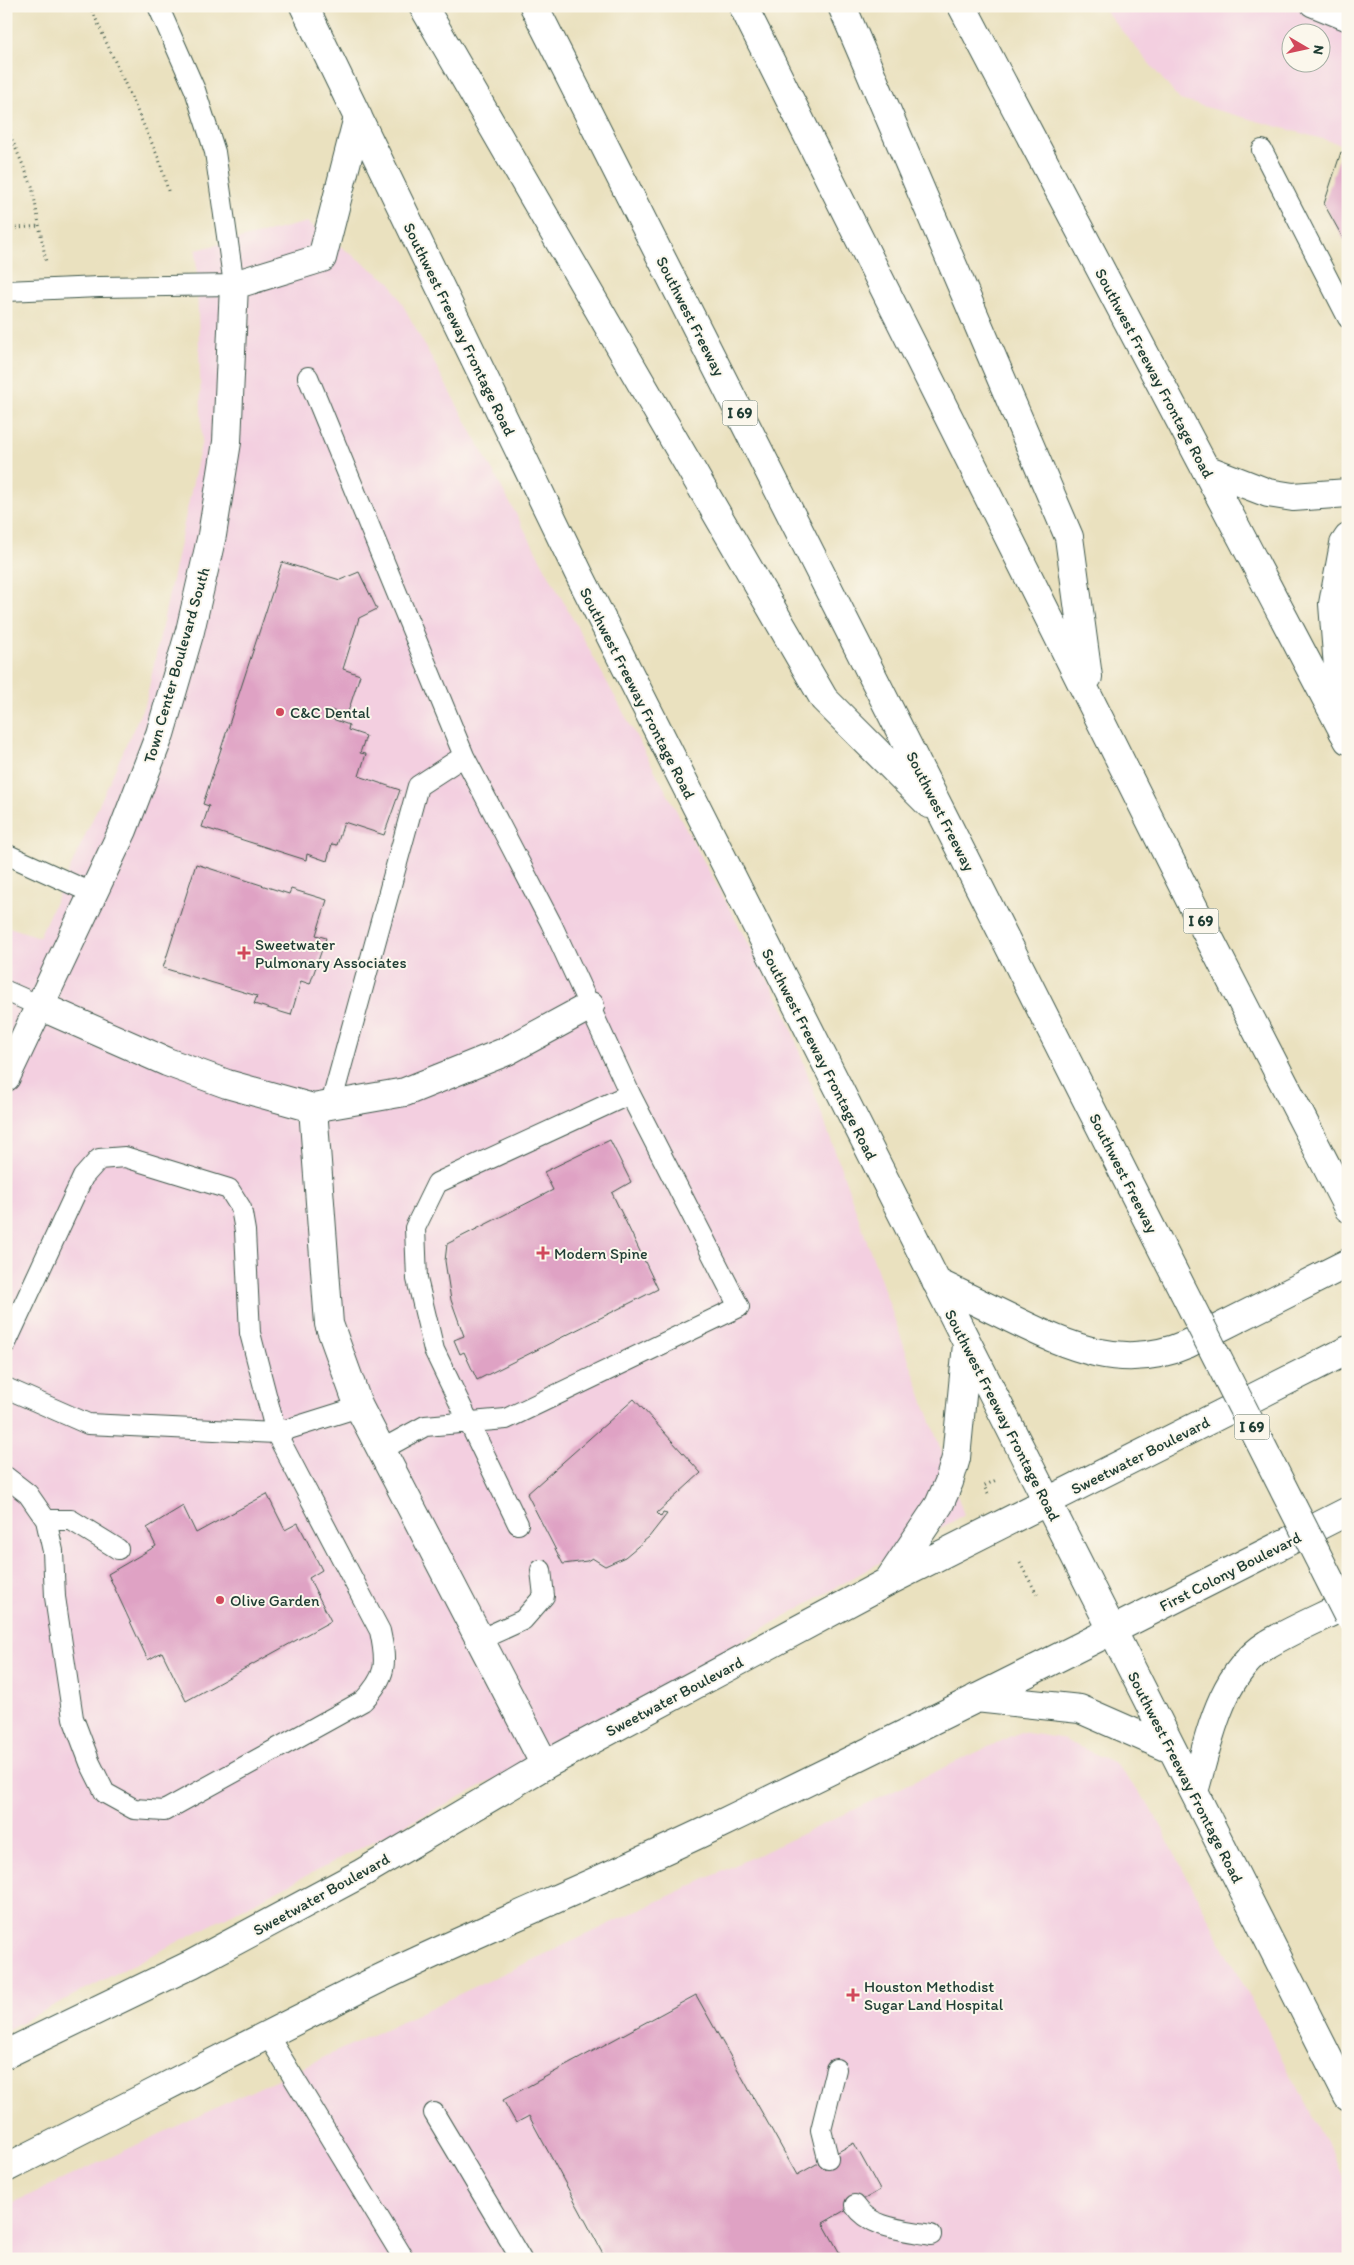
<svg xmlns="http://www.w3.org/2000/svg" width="1354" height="2265" font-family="Itim,sans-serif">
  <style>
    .built { fill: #f3cfe0; fill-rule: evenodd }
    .building { fill: #dfa2c4 }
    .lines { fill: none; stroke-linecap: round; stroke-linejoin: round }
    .lane-casing { stroke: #3d5649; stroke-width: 22 }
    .street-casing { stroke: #3d5649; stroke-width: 30 }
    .secondary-casing { stroke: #3d5649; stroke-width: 30 }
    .highway-casing { stroke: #3d5649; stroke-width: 30 }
    .path { stroke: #3d5649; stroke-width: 3; stroke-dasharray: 1 4; stroke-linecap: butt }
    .lane { stroke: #fff; stroke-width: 20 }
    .street { stroke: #fff; stroke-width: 28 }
    .secondary { stroke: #fff; stroke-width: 28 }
    .highway { stroke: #fff; stroke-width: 28 }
    .highway-bridge-casing { stroke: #3d5649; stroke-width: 30; stroke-linecap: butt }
    .highway-bridge { stroke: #fff; stroke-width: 28 }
    .poi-dot { fill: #d1495b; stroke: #fbf7ec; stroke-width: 2 }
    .labels { text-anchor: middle; stroke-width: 4; stroke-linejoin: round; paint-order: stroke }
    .shield { fill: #fbf7ec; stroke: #61756b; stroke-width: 1 }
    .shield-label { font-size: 15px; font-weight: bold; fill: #1f3d34 }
    .street-label { font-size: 16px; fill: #1f3d34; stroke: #fbf7ec }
    .poi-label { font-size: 16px; fill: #1f3d34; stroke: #fbf7ec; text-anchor: start }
  </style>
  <rect width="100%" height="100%" fill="#fbf7ec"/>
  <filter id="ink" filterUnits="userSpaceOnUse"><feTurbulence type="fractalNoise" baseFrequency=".02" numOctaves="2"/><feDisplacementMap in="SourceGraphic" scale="10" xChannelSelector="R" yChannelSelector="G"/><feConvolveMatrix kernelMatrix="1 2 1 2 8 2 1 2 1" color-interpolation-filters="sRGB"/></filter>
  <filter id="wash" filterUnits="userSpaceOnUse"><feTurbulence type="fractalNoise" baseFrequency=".0096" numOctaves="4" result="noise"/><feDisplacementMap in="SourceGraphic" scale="20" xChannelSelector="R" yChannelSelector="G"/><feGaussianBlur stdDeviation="1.12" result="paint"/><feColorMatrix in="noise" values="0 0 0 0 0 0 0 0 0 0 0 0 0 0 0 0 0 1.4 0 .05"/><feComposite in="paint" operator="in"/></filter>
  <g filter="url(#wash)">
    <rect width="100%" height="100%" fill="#eae1bf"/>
    <path class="built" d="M1101,6H1348V146L1180,100ZM1292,32H1322V62H1292Z
      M307,222L391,283L786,1013L964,1515L526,1763L6,2030V926L39,937L146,701L202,440L196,250Z
      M1020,1732L1060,1738L1115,1763L1150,1806L1348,2185V2259H6V2206Z"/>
    <g id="blocks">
      <path class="building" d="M1341,152L1348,154V247L1324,204Z
        M282,562L340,580L359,572L377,609L359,618L343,669L360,675L347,715L330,710L327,717L349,725L348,730L366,736L360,753L366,754L359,776L400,790L384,835L344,822L337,845L332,844L327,861L307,854L306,860L202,827L209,806L203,804Z
        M196,864L289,894L291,889L327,900L316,935L326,938L310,984L301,981L291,1015L254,1004L257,996L163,968Z
        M610,1140L631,1182L612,1193L658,1289L477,1380L464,1352L460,1354L454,1340L464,1336L451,1300L445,1261L447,1244L553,1190L544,1172Z
        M634,1399L701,1473L657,1513L661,1517L663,1513L667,1514L649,1537L625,1557L605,1566L592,1558L587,1561L563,1564L527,1494Z
        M267,1494L285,1530L298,1523L322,1570L309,1578L331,1621L186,1701L162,1652L148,1660L108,1574L156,1546L147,1528L183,1506L196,1533Z
        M696,1995L797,2175L854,2143L880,2190L823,2223L843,2259H606L529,2116L516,2123L503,2100Z"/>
    </g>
  </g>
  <g filter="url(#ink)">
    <use href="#blocks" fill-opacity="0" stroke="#3d5649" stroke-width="1"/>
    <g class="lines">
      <g class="lane-casing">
        <path id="lane" d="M1311,6L1348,21
          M1262,150L1348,318
          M6,291L99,287L234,285L215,152L195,90L158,6
          M308,377L464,756L551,923L630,1094L739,1307L506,1419L425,1426L381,1450
          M6,854L94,894
          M6,991L40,1006
          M331,1104L418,786L464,756
          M6,1343L83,1177L99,1159L125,1157L229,1189L241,1208L245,1231L250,1333L276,1433L380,1631C387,1664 387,1676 363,1701L164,1811L134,1809L105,1793L90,1763L73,1718L55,1597L53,1551L46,1520L28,1494L6,1477
          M6,1388L88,1424L276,1433L359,1407
          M46,1520H71L118,1549
          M518,1524L434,1350L417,1279L415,1228L437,1183L630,1094
          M479,1640L523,1620L544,1596L541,1570
          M267,2034L404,2259
          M434,2113L521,2259
          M828,2158L821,2130L836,2069
          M855,2205C871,2229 905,2230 931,2235"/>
      </g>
      <g class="street-casing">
        <path id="street" d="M1206,469L1268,493L1293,497L1348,493
          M1343,731L1333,604L1344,544L1348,538
          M40,1006L167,1062L227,1084L313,1108L405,1092L507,1051L590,1006
          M313,1108L329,1324L359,1407L545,1765"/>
      </g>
      <g class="secondary-casing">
        <path id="secondary" d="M304,6L579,574L1348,2097
          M962,6L1348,740
          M6,1077L123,830L160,734L190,631L212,535L227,442L234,285L322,258L358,117
          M936,1282C961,1294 987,1307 1012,1319C1069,1347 1124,1372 1187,1344L1348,1263
          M888,1581L939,1505L949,1482L956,1458L967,1344
          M976,1698L1080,1709L1171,1749
          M1194,1792C1209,1740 1219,1675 1268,1644C1293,1629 1322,1617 1348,1604
          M6,2054L192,1964L362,1873L545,1765L887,1582L1348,1350
          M6,2168C131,2105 255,2040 381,1978C492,1925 606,1879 716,1826C928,1724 1138,1618 1348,1511"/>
      </g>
      <g class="highway-casing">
        <path id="highway" d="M423,6L824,699L929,804
          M534,6L1156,1237
          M743,6L1203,926L1348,1208
          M842,6L1069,537L1088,677"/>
      </g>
      <path class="path" d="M90,6L159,159L169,194
        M6,126L32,186L46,262
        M6,229L40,226
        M988,1494L984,1486L998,1479
        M1020,1563L1039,1598"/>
      <use href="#lane" class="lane"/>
      <use href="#street" class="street"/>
      <use href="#secondary" class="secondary"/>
      <use href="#highway" class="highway"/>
      <g class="highway-bridge-casing">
        <path id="highway-bridge" d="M1156,1237L1348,1616"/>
      </g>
      <use href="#highway-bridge" class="highway-bridge"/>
    </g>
  </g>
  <g class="poi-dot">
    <circle cx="280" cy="712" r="5"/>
    <path d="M241.5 945.5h5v5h5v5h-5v5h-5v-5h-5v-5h5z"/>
    <path d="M540.5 1245.5h5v5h5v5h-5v5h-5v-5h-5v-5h5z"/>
    <circle cx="220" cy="1600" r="5"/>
    <path d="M850.5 1987.5h5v5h5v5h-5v5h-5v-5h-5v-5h5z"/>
  </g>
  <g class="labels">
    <g class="shield">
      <rect x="722.5" y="400.5" width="35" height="25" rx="4"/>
      <rect x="1183.5" y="908.5" width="35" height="25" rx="4"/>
      <rect x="1234.5" y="1414.5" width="35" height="25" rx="4"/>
    </g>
    <g class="shield-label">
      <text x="740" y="418">I 69</text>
      <text x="1201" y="926">I 69</text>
      <text x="1252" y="1432">I 69</text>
    </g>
    <g class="street-label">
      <text transform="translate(691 316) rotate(63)" y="6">Southwest Freeway</text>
      <text transform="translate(460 329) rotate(64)" y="6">Southwest Freeway Frontage Road</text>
      <text transform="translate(1155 373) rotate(62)" y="6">Southwest Freeway Frontage Road</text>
      <text transform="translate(176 665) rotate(-74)" y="6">Town Center Boulevard South</text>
      <text transform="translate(638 693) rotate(63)" y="6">Southwest Freeway Frontage Road</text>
      <text transform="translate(941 811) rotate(63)" y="6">Southwest Freeway</text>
      <text transform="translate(820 1054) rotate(63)" y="6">Southwest Freeway Frontage Road</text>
      <text transform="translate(1124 1173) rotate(63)" y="6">Southwest Freeway</text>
      <text transform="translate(1003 1415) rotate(63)" y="6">Southwest Freeway Frontage Road</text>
      <text transform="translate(1140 1455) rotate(-27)" y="6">Sweetwater Boulevard</text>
      <text transform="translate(1230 1571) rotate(-27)" y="6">First Colony Boulevard</text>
      <text transform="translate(674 1696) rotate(-28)" y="6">Sweetwater Boulevard</text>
      <text transform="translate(1186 1777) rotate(63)" y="6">Southwest Freeway Frontage Road</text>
      <text transform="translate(321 1894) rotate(-29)" y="6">Sweetwater Boulevard</text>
    </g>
    <g class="poi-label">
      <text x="290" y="718">C&amp;C Dental</text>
      <text x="255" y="950">Sweetwater<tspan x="255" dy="18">Pulmonary Associates</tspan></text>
      <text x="554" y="1259">Modern Spine</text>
      <text x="230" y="1606">Olive Garden</text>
      <text x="864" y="1992">Houston Methodist<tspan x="864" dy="18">Sugar Land Hospital</tspan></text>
    </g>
  </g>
  <rect width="1354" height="2265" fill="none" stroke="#fbf7ec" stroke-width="25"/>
  <g transform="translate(1306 48) rotate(99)"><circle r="24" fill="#fbf7ec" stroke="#a3ada2"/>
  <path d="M0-4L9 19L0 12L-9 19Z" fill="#d1495b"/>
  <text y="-8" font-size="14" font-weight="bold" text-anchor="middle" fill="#1f3d34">N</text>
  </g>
</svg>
